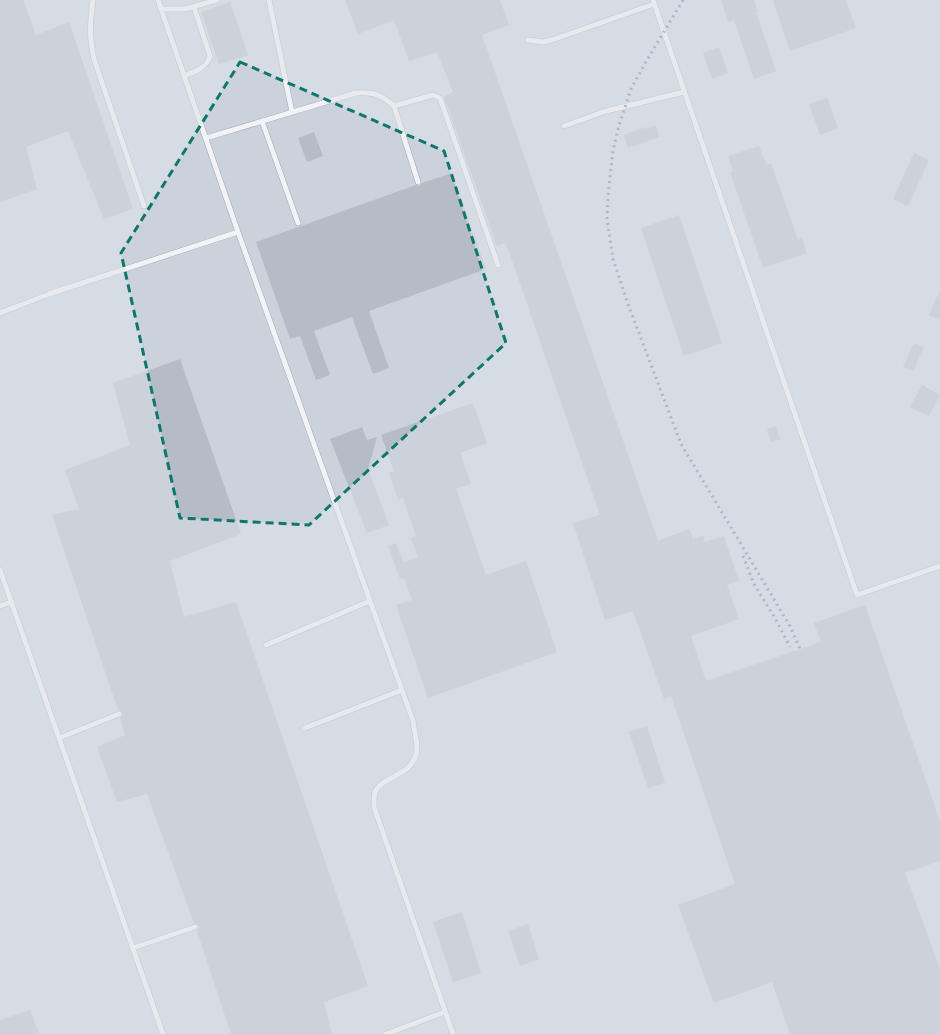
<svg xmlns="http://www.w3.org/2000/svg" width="940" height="1034" font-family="'Titillium Web',sans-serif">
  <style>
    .built { fill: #ccd2db }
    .building { fill: #b5bcc6 }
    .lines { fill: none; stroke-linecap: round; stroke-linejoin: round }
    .lane-casing { stroke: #a3aab3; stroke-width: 6 }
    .lane { stroke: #f1f3f7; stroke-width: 5 }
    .rail { stroke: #778393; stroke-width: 3; stroke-dasharray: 2 4; stroke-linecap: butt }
    .marked { fill: none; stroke: #0f766e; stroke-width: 3; stroke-dasharray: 8 5; stroke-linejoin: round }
  </style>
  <rect width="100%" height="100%" fill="#dee3e9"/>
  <path class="built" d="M0,0H940V1034H0Z"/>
  <path class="building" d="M0,0H23L36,35L69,22L133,209L104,219L68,131L26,147L37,189L0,202Z
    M345,0H500L509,25L482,35L658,541L689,529L693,539L703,536L705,542L724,536L739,581L727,585L739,619L691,636L706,681L821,642L814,623L865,605L940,821V861L905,873L940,969V1034H790L772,982L714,1003L678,905L735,884L671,696L664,699L633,611L605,620L573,523L600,515L506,243L497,246L448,108L444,97L453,92L437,52L409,61L394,20L358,34Z
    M721,0H754L758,12H756L776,71L754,79L734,20L728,22Z
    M773,0H846L856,28L790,51Z
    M230,2L248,55L219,64L201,12Z
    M719,47L728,73L712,79L703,53Z
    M827,98L838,128L820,135L809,104Z
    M656,125L659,137L628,148L624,135L645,127L646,129Z
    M314,132L323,156L307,162L298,138Z
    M759,146L766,165L771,163L798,240L802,238L807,253L763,268L730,172L733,171L728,156Z
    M914,153L929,160L908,206L893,199Z
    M452,173L486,269L369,311L389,368L373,374L352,317L314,331L330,375L316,380L300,336L290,339L256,242L416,185L420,186L422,183Z
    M679,215L722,343L684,356L641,228Z
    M940,291V320L929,315Z
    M914,343L924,347L913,371L903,367Z
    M180,359L241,534L170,561L184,617L236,602L368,986L324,1002L332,1034H231L197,931L199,928V925L194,923L147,794L117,802L97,747L125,735L120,718L122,716L123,713L121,711L118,710L52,515L79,509L65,470L130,445L113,383Z
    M922,385L940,395L929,416L910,407Z
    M473,403L487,443L460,453L471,484L456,489L486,575L526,561L557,652L428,698L396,605L412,600L404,578L400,579L388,546L396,543L404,562L418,557L411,538L416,536L403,498L398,500L389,473L394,471L381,435Z
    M776,426L780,439L771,442L767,429Z
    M362,427L367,440L377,437L368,469L389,525L367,533L330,439Z
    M647,726L665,783L648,788L629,732Z
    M462,912L481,973L453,982L433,922Z
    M528,924L539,959L520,966L508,931Z
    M30,1010L39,1034H0V1020Z"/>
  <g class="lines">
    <g class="lane-casing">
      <path id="lane" d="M93,0C90,23 89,36 94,59L144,206
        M158,0L238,232L413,721C414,731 419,745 416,755C410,776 381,777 375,792C374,796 374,802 374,807L453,1034
        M269,0L292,112
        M653,0L857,595L940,566
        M161,9H185L217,0
        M528,40L543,42L552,40L654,4
        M184,76C195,71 207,68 210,56L194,7
        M394,106L433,95L440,98L498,265
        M262,121L298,223
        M564,126L606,111L684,92
        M206,138L356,93C374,92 380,94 394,106L418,182
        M0,313L49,294L238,232
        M0,570L163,1034
        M0,606L12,602
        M266,645L370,601
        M305,728L402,690
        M59,738L119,714
        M133,948L195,927
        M386,1034L445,1012"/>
    </g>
    <use href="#lane" class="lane"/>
    <path class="rail" d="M683,0L647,60L631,89L619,125L613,151L608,196L607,219L613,259L628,304L681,444L790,626L800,649
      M743,556L754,584L775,618L790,647"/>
  </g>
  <path d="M0 0H940V1034H0ZM240,62L444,151L506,343L309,525L180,518L121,253Z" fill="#dee3e9" fill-opacity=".55" fill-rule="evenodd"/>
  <path class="marked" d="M240,62L444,151L506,343L309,525L180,518L121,253Z"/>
</svg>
